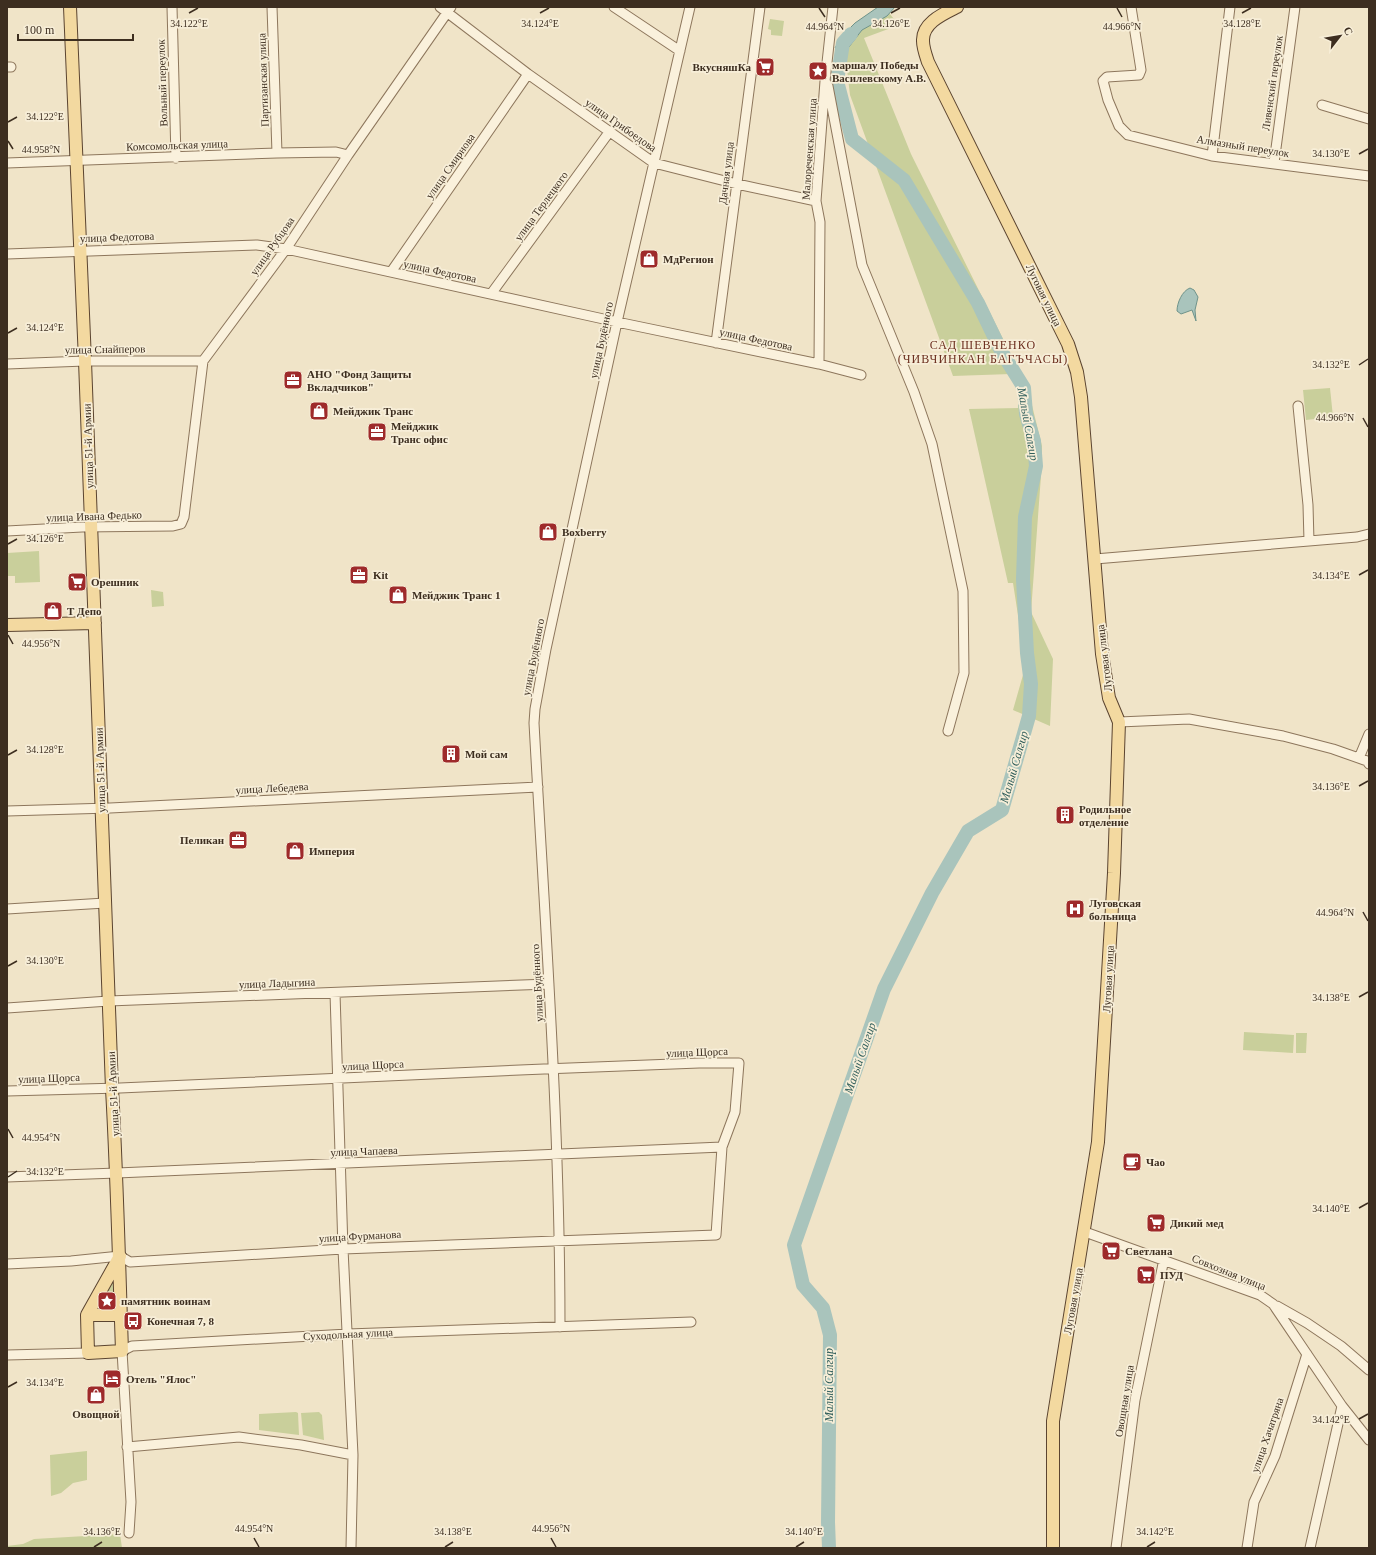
<svg xmlns="http://www.w3.org/2000/svg" width="1376" height="1555" font-family="Georgia,serif">
  <style>
    .green { fill: #c9cf9b }
    .water { fill: #a9c4bc; stroke: #6f938a }
    .lines { fill: none; stroke-linecap: round; stroke-linejoin: round }
    .river { stroke: #a9c4bc; stroke-width: 14 }
    .minor-casing { stroke: #8d765c; stroke-width: 11 }
    .major-casing { stroke: #5b4430; stroke-width: 14 }
    .minor { stroke: #faf1dc; stroke-width: 9 }
    .major { stroke: #f3d9a0; stroke-width: 12 }
    .ticks { fill: none; stroke: #3d2e20; stroke-width: 1.5 }
    .labels { text-anchor: middle; stroke-width: 3.5; stroke-linejoin: round; paint-order: stroke }
    .poi-label { font-size: 11px; font-weight: bold; fill: #3d2e20; stroke: #f7eed8; text-anchor: start }
    .street-label { font-size: 11px; fill: #3d2e20; stroke: #f7eed8 }
    .neighbourhood-label { font-size: 12px; letter-spacing: 1px; fill: #6b2e1e; stroke: #f7eed8 }
    .water-label { font-size: 12px; font-style: italic; fill: #2f5d5a; stroke: #f7eed8 }
    .ticks-label { font-size: 10px; text-anchor: middle; fill: #3d2e20; stroke: #f7eed8; stroke-width: 3.5; stroke-linejoin: round; paint-order: stroke }
  </style>
  <rect width="100%" height="100%" fill="#f0e4c8"/>
  <path class="green" d="M889,13L899,25L864,38L911,154L1028,389L1042,446V462L1031,612L1053,659L1050,726L1013,710L1027,661L1020,628L1013,583H1008L969,409L1018,408L1019,389L1011,374L953,376L850,95L845,52L862,30Z
    M770,19L784,21L782,36L771,35V30L768,29Z
    M1330,388L1333,417L1306,420L1303,390Z
    M39,551L40,582L15,583V576H7V553Z
    M151,590L163,592L164,606L152,607Z
    M1244,1032L1294,1035L1293,1053L1243,1050Z
    M1296,1033H1307L1306,1053H1296Z
    M114,1278L115,1299H107L108,1311L99,1310L97,1307Z
    M296,1412L298,1413L299,1435L259,1430V1414Z
    M319,1412L322,1415L324,1440L303,1435L301,1413Z
    M87,1451V1480L73,1483L61,1493L51,1496L50,1455Z
    M120,1534L122,1548H7V1546L23,1544L34,1539Z"/>
  <path class="water" d="M878,7H895L887,16L862,30L845,52L835,48L842,36L855,23Z
    M1190,288L1194,290L1198,297L1195,310L1196,321L1192,310L1181,314L1177,311C1177,303 1182,291 1190,288Z"/>
  <g class="lines">
    <path class="river" d="M829,1548L828,1522L830,1335L823,1308L803,1285L794,1245L884,989L932,893L968,831L1002,810L1029,716L1031,684L1027,653L1023,579L1025,517L1036,466L1034,441L1026,414L1024,388L1001,351L978,303L904,180L852,139L837,81L843,43L851,34"/>
    <g class="minor-casing">
      <path id="minor" d="M172,7L176,158
        M272,7L277,153
        M440,7L528,74L654,163L737,184L816,201
        M614,7L680,51
        M1131,7L1141,70L1139,75L1107,77L1103,81L1108,100L1119,126L1128,135L1212,156L1369,176
        M7,67H11
        M825,81L828,86L862,265L914,392L932,444L963,591L964,673L948,731
        M1322,105L1369,119
        M1212,156L1230,7
        M7,163L277,153L336,152L348,155
        M1274,163L1295,7
        M7,254L257,245L286,249L617,322L819,364L861,375
        M391,272L528,74
        M491,294L610,131
        M716,343L760,7
        M7,364L85,361H203
        M819,364L820,222L816,201L825,81L833,7
        M1298,406L1308,505L1309,541
        M7,531L82,527L173,526L181,524L184,517L203,361L286,249L348,155L451,7
        M1095,559L1357,537L1369,534
        M1119,722L1189,719L1283,736L1333,749L1367,761L1369,764
        M1359,758L1369,734
        M7,811L110,808L538,787
        M7,909L105,903
        M335,993L343,1249L353,1455L351,1548
        M7,1008L109,1001L549,984
        M7,1091L120,1088L544,1069L699,1063H739L735,1112L722,1147L716,1235L343,1249L130,1262L120,1256L71,1261L7,1264
        M7,1177L117,1173L722,1147
        M1085,1232L1260,1295L1273,1304L1342,1406L1369,1440
        M1277,1306L1307,1323L1341,1346L1369,1370
        M560,1327C560,1125 545,924 534,723L535,709L546,649L617,322L690,7
        M7,1355L88,1353
        M127,1447L239,1437L301,1445L353,1455
        M129,1533L131,1502L122,1351L132,1346L348,1334L691,1322
        M1116,1548L1135,1400L1164,1259
        M1247,1548L1254,1502L1275,1456L1307,1354
        M1310,1548L1342,1406"/>
    </g>
    <g class="major-casing">
      <path id="major" d="M70,7L85,361L112,1089C117,1176 119,1263 122,1351L88,1353L87,1315L120,1256
        M957,7C943,14 922,23 923,41C923,48 926,56 928,62L1068,344L1077,372L1081,397L1102,654L1109,698L1119,722L1114,873L1098,1142L1053,1421V1548
        M7,625L95,623
        M87,1315H121"/>
    </g>
    <use href="#minor" class="minor"/>
    <use href="#major" class="major"/>
  </g>
  <path class="ticks" d="M819,8L825,17M1117,8L1122,17M189,13L198,8M540,13L549,8M891,13L900,8M1242,13L1251,8M8,122L17,117M8,141L13,149M1359,154L1368,149M8,333L17,328M1359,365L1368,359M1363,418L1368,427M8,544L17,539M1359,575L1368,570M8,635L13,644M8,755L17,750M1359,786L1368,781M1363,912L1368,921M8,966L17,961M1359,997L1368,992M8,1129L13,1138M8,1177L17,1171M1359,1208L1368,1203M8,1387L17,1382M1359,1419L1368,1414M254,1538L259,1547M551,1538L556,1547M94,1547L102,1542M445,1547L453,1542M796,1547L804,1542M1147,1547L1155,1542"/>
  <defs>
    <g id="supermarket-square" transform="scale(1)"><rect x="-9" y="-9" width="18" height="18" rx="4" fill="#9e2a2b" stroke="#f7eed8"/><path d="M-6-5.5h2.5l.6 2H6L4.5 2H-2.5L-4.4-4H-6ZM-1.5 3.2a1.3 1.3 0 1 0 .1 0ZM3 3.2a1.3 1.3 0 1 0 .1 0Z" fill="#fff"/></g>
    <g id="sight-square" transform="scale(1)"><rect x="-9" y="-9" width="18" height="18" rx="4" fill="#9e2a2b" stroke="#f7eed8"/><path d="M0-6L1.8-2.2L6-1.7L2.9 1.2L3.7 5.4L0 3.3L-3.7 5.4L-2.9 1.2L-6-1.7L-1.8-2.2Z" fill="#fff"/></g>
    <g id="shop-square" transform="scale(1)"><rect x="-9" y="-9" width="18" height="18" rx="4" fill="#9e2a2b" stroke="#f7eed8"/><path d="M-5-2.5h2.3a2.7 3.5 0 0 1 5.4 0H5L5.5 6h-11ZM-1.5-2.5h3a1.5 2.3 0 0 0-3 0Z" fill="#fff"/></g>
    <g id="office-square" transform="scale(1)"><rect x="-9" y="-9" width="18" height="18" rx="4" fill="#9e2a2b" stroke="#f7eed8"/><path d="M-6-3h4V-5.5h4V-3h4V5H-6ZM-1-4.5V-3h2v-1.5ZM-6 0V1H6V0Z" fill="#fff"/></g>
    <g id="building-square" transform="scale(1)"><rect x="-9" y="-9" width="18" height="18" rx="4" fill="#9e2a2b" stroke="#f7eed8"/><path d="M-4-6H4V6H1V3H-1V6H-4ZM-2.5-4.3h1.7v1.8h-1.7ZM.8-4.3h1.7v1.8H.8ZM-2.5-1h1.7V.8h-1.7ZM.8-1h1.7V.8H.8Z" fill="#fff"/></g>
    <g id="hospital-square" transform="scale(1)"><rect x="-9" y="-9" width="18" height="18" rx="4" fill="#9e2a2b" stroke="#f7eed8"/><path d="M-5-5h3v3.5h4V-5h3V5h-3V1.5h-4V5h-3Z" fill="#fff"/></g>
    <g id="cafe-square" transform="scale(1)"><rect x="-9" y="-9" width="18" height="18" rx="4" fill="#9e2a2b" stroke="#f7eed8"/><path d="M-5.5-4.5H6V0H3Q3 3.5 0 3.5H-2.5Q-5.5 3.5-5.5 0ZM3-3.2v2h1.7v-2ZM-6 4.5H4V6H-6Z" fill="#fff"/></g>
    <g id="bus-square" transform="scale(1)"><rect x="-9" y="-9" width="18" height="18" rx="4" fill="#9e2a2b" stroke="#f7eed8"/><path d="M-5-6H5V4H4V6H2V4H-2V6H-4V4H-5ZM-3.5-4V0h7V-4ZM-3.5 1.2v1.5H-2V1.2ZM2 1.2v1.5H3.5V1.2Z" fill="#fff"/></g>
    <g id="hotel-square" transform="scale(1)"><rect x="-9" y="-9" width="18" height="18" rx="4" fill="#9e2a2b" stroke="#f7eed8"/><path d="M-6-4.5h1.5V1H6V5H4.5V3h-9V5H-6ZM-4 0a1.8 1.8 0 1 1 3.6 0ZM.5 0V-2.5h3Q6-2.5 6 0Z" fill="#fff"/></g>
  </defs>
  <g fill-rule="evenodd">
    <use href="#supermarket-square" x="765" y="67"/>
    <use href="#sight-square" x="818" y="71"/>
    <use href="#shop-square" x="649" y="259"/>
    <use href="#office-square" x="293" y="380"/>
    <use href="#shop-square" x="319" y="411"/>
    <use href="#office-square" x="377" y="432"/>
    <use href="#shop-square" x="548" y="532"/>
    <use href="#office-square" x="359" y="575"/>
    <use href="#supermarket-square" x="77" y="582"/>
    <use href="#shop-square" x="398" y="595"/>
    <use href="#shop-square" x="53" y="611"/>
    <use href="#building-square" x="451" y="754"/>
    <use href="#building-square" x="1065" y="815"/>
    <use href="#office-square" x="238" y="840"/>
    <use href="#shop-square" x="295" y="851"/>
    <use href="#hospital-square" x="1075" y="909"/>
    <use href="#cafe-square" x="1132" y="1162"/>
    <use href="#supermarket-square" x="1156" y="1223"/>
    <use href="#supermarket-square" x="1111" y="1251"/>
    <use href="#supermarket-square" x="1146" y="1275"/>
    <use href="#sight-square" x="107" y="1301"/>
    <use href="#bus-square" x="133" y="1321"/>
    <use href="#hotel-square" x="112" y="1379"/>
    <use href="#shop-square" x="96" y="1395"/>
  </g>
  <g class="labels">
    <g class="poi-label">
      <text x="832" y="69">маршалу Победы<tspan x="832" dy="13">Василевскому А.В.</tspan></text>
      <text x="751" y="71" text-anchor="end">ВкусняшКа</text>
      <text x="663" y="263">МдРегион</text>
      <text x="307" y="378">АНО "Фонд Защиты<tspan x="307" dy="13">Вкладчиков"</tspan></text>
      <text x="333" y="415">Мейджик Транс</text>
      <text x="391" y="430">Мейджик<tspan x="391" dy="13">Транс офис</tspan></text>
      <text x="562" y="536">Boxberry</text>
      <text x="373" y="579">Kit</text>
      <text x="91" y="586">Орешник</text>
      <text x="412" y="599">Мейджик Транс 1</text>
      <text x="67" y="615">Т Депо</text>
      <text x="465" y="758">Мой сам</text>
      <text x="1079" y="813">Родильное<tspan x="1079" dy="13">отделение</tspan></text>
      <text x="224" y="844" text-anchor="end">Пеликан</text>
      <text x="309" y="855">Империя</text>
      <text x="1089" y="907">Луговская<tspan x="1089" dy="13">больница</tspan></text>
      <text x="1146" y="1166">Чао</text>
      <text x="1170" y="1227">Дикий мед</text>
      <text x="1125" y="1255">Светлана</text>
      <text x="1160" y="1279">ПУД</text>
      <text x="121" y="1305">памятник воинам</text>
      <text x="147" y="1325">Конечная 7, 8</text>
      <text x="126" y="1383">Отель "Ялос"</text>
      <text x="96" y="1418" text-anchor="middle">Овощной</text>
    </g>
    <g class="street-label">
      <text transform="translate(263 80) rotate(-92)" y="4">Партизанская улица</text>
      <text transform="translate(162 83) rotate(-92)" y="4">Вольный переулок</text>
      <text transform="translate(1272 83) rotate(-82)" y="4">Ливенский переулок</text>
      <text transform="translate(621 125) rotate(35)" y="4">улица Грибоедова</text>
      <text transform="translate(177 145) rotate(-2)" y="4">Комсомольская улица</text>
      <text transform="translate(1243 146) rotate(9)" y="4">Алмазный переулок</text>
      <text transform="translate(809 149) rotate(-86)" y="4">Малореченская улица</text>
      <text transform="translate(450 166) rotate(-55)" y="4">улица Смирнова</text>
      <text transform="translate(726 173) rotate(-83)" y="4">Дачная улица</text>
      <text transform="translate(541 206) rotate(-54)" y="4">улица Терлецкого</text>
      <text transform="translate(117 237) rotate(-2)" y="4">улица Федотова</text>
      <text transform="translate(272 246) rotate(-55)" y="4">улица Рубцова</text>
      <text transform="translate(440 271) rotate(12)" y="4">улица Федотова</text>
      <text transform="translate(1044 295) rotate(64)" y="4">Луговая улица</text>
      <text transform="translate(756 339) rotate(12)" y="4">улица Федотова</text>
      <text transform="translate(601 340) rotate(-78)" y="4">улица Будённого</text>
      <text transform="translate(105 349) rotate(-1)" y="4">улица Снайперов</text>
      <text transform="translate(88 446) rotate(-92)" y="4">улица 51-й Армии</text>
      <text transform="translate(94 516) rotate(-2)" y="4">улица Ивана Федько</text>
      <text transform="translate(533 657) rotate(-79)" y="4">улица Будённого</text>
      <text transform="translate(1104 658) rotate(-97)" y="4">Луговая улица</text>
      <text transform="translate(100 770) rotate(-92)" y="4">улица 51-й Армии</text>
      <text transform="translate(272 788) rotate(-3)" y="4">улица Лебедева</text>
      <text transform="translate(1108 979) rotate(-87)" y="4">Луговая улица</text>
      <text transform="translate(277 983) rotate(-2)" y="4">улица Ладыгина</text>
      <text transform="translate(537 983) rotate(-93)" y="4">улица Будённого</text>
      <text transform="translate(697 1052) rotate(-2)" y="4">улица Щорса</text>
      <text transform="translate(373 1065) rotate(-3)" y="4">улица Щорса</text>
      <text transform="translate(49 1078) rotate(-2)" y="4">улица Щорса</text>
      <text transform="translate(113 1094) rotate(-93)" y="4">улица 51-й Армии</text>
      <text transform="translate(364 1151) rotate(-2)" y="4">улица Чапаева</text>
      <text transform="translate(360 1236) rotate(-3)" y="4">улица Фурманова</text>
      <text transform="translate(1229 1272) rotate(22)" y="4">Совхозная улица</text>
      <text transform="translate(1073 1301) rotate(-80)" y="4">Луговая улица</text>
      <text transform="translate(348 1334) rotate(-3)" y="4">Суходольная улица</text>
      <text transform="translate(1124 1401) rotate(-81)" y="4">Овощная улица</text>
      <text transform="translate(1267 1435) rotate(-71)" y="4">улица Хачатряна</text>
    </g>
    <g class="neighbourhood-label">
      <text x="983" y="349">САД ШЕВЧЕНКО<tspan x="983" dy="14">(ЧИВЧИНКАН БАГЪЧАСЫ)</tspan></text>
    </g>
    <g class="water-label">
      <text transform="translate(1028 424) rotate(80)" y="4">Малый Салгир</text>
      <text transform="translate(1014 767) rotate(-74)" y="4">Малый Салгир</text>
      <text transform="translate(860 1058) rotate(-71)" y="4">Малый Салгир</text>
      <text transform="translate(829 1385) rotate(-90)" y="4">Малый Салгир</text>
    </g>
  </g>
  <g class="ticks-label">
    <text x="189" y="27">34.122°E</text>
    <text x="540" y="27">34.124°E</text>
    <text x="891" y="27">34.126°E</text>
    <text x="1242" y="27">34.128°E</text>
    <text x="1122" y="30">44.966°N</text>
    <text x="825" y="30">44.964°N</text>
    <text x="45" y="120">34.122°E</text>
    <text x="41" y="153">44.958°N</text>
    <text x="1331" y="157">34.130°E</text>
    <text x="45" y="331">34.124°E</text>
    <text x="1331" y="368">34.132°E</text>
    <text x="1335" y="421">44.966°N</text>
    <text x="45" y="542">34.126°E</text>
    <text x="1331" y="579">34.134°E</text>
    <text x="41" y="647">44.956°N</text>
    <text x="45" y="753">34.128°E</text>
    <text x="1331" y="790">34.136°E</text>
    <text x="1335" y="916">44.964°N</text>
    <text x="45" y="964">34.130°E</text>
    <text x="1331" y="1001">34.138°E</text>
    <text x="41" y="1141">44.954°N</text>
    <text x="45" y="1175">34.132°E</text>
    <text x="1331" y="1212">34.140°E</text>
    <text x="45" y="1386">34.134°E</text>
    <text x="1331" y="1423">34.142°E</text>
    <text x="254" y="1532">44.954°N</text>
    <text x="551" y="1532">44.956°N</text>
    <text x="102" y="1535">34.136°E</text>
    <text x="453" y="1535">34.138°E</text>
    <text x="804" y="1535">34.140°E</text>
    <text x="1155" y="1535">34.142°E</text>
  </g>
  <rect width="1376" height="1555" fill="none" stroke="#3d2e20" stroke-width="16"/>
  <g transform="translate(1340 36) rotate(59)" stroke="#f7eed8" stroke-width="3" paint-order="stroke">
  <path d="M0-3L7 15L0 10L-7 15Z" fill="#3d2e20"/>
  <text y="-6" font-size="11" font-weight="bold" text-anchor="middle" fill="#3d2e20">С</text>
  </g>
  <path d="M18 34v6h115v-6" fill="none" stroke="#3d2e20" stroke-width="2"/>
  <text x="24" y="34" font-size="12" fill="#3d2e20" stroke="#f7eed8" stroke-width="3" paint-order="stroke">100 m</text>
</svg>
